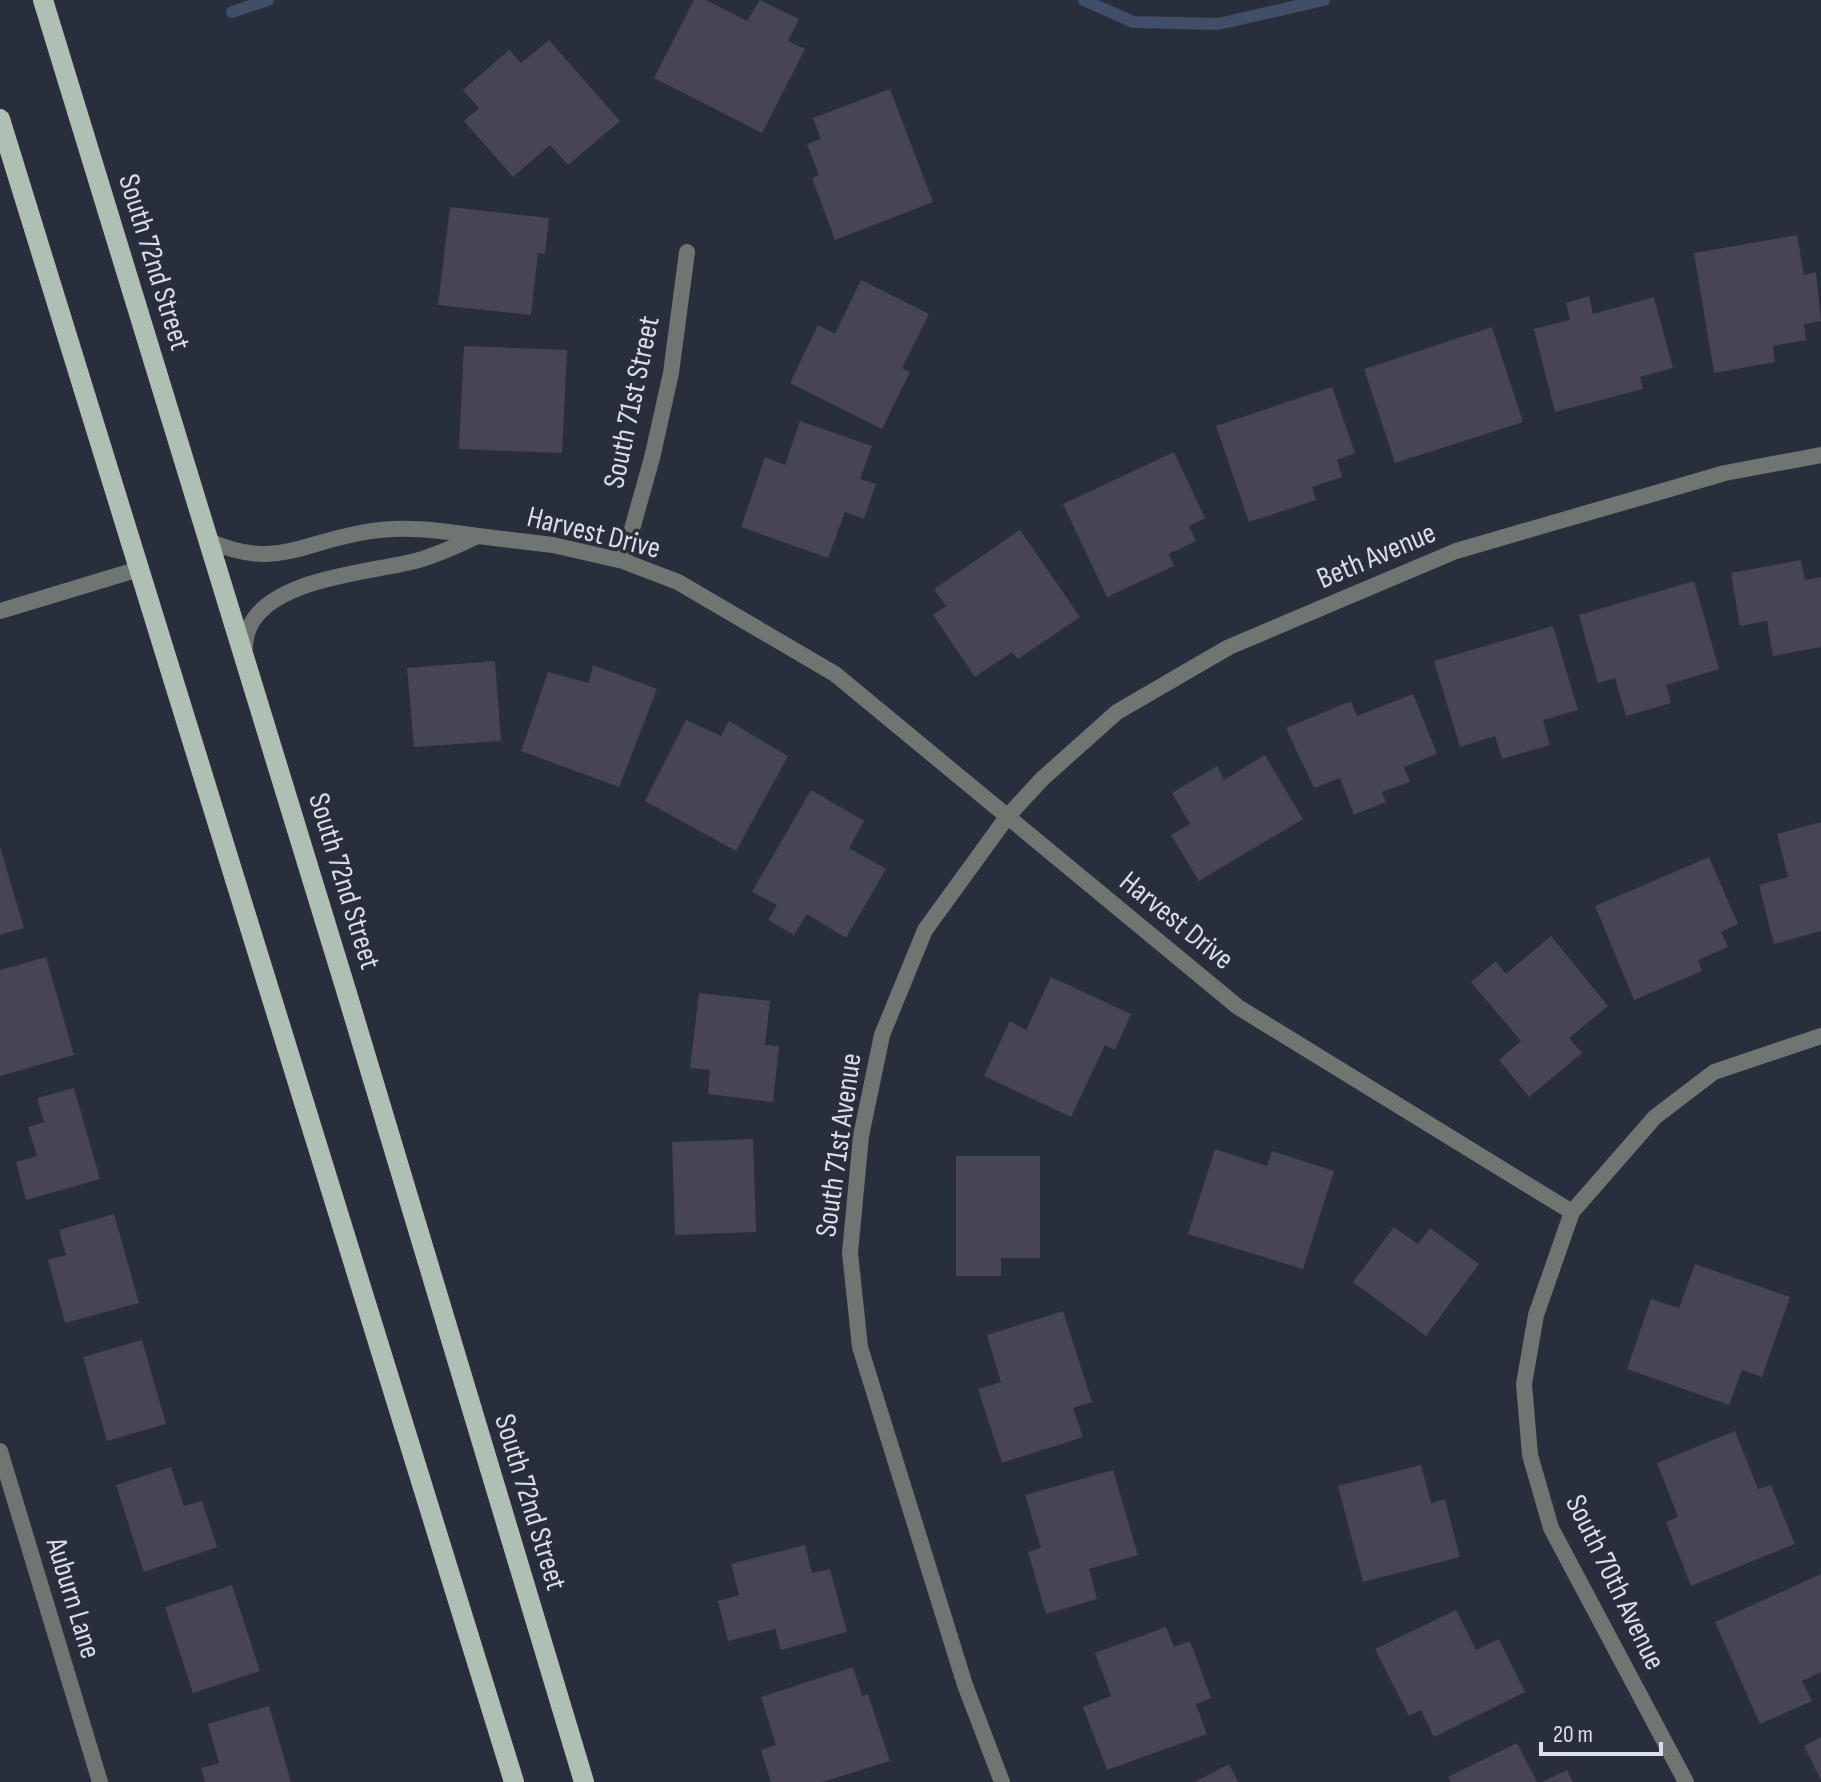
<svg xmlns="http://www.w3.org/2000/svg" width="1821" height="1782" font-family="'Sofia Sans Condensed',sans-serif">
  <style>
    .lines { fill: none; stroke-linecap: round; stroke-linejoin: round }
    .stream { stroke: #414e67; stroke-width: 12 }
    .building { fill: #474454 }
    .minor { stroke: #6f7671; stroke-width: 16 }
    .primary { stroke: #b0bfb4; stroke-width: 20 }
    .labels { text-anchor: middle; stroke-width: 7; stroke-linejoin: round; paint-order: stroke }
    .street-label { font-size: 30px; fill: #d9dde6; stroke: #282e3b }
  </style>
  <rect width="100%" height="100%" fill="#282e3b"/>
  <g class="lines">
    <path class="stream" d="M1084,0L1133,22L1218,24L1324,0
      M232,12L268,0"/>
  </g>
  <path class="building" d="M694,0H706L747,21L760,0L799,19L788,41L805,49L762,133L654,78Z
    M549,40L620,121L568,165L550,145L513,177L464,121L479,108L463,90L509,50L521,63Z
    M890,89L933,202L835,240L812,178L819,175L807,144L821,139L813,118Z
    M450,207L549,218L545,254L538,253L531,315L438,305Z
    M1797,235L1804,275L1816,272L1821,321L1804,324L1806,340L1773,346L1775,362L1714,373L1694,253Z
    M861,280L929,314L902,368L910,372L882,429L790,383L818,325L835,334Z
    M1589,296L1593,314L1654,297L1673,368L1640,377L1643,389L1555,412L1534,329L1570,320L1566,303Z
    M1492,327L1523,422L1395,463L1364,369Z
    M464,346L567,350L562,453L459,449Z
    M1332,387L1355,453L1337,460L1342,477L1312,487L1316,500L1249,522L1216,426Z
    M800,421L872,446L860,479L876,484L864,519L845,512L828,558L741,527L765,457L785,465Z
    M1174,452L1205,518L1189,526L1196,541L1169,554L1174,566L1107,597L1063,504Z
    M1020,530L1080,617L1018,659L1012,652L975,677L933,615L946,606L934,589Z
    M1801,560L1805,580L1821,577V647L1773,656L1767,621L1740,626L1731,573Z
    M1694,581L1719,669L1666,685L1671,703L1626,716L1615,678L1598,683L1579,615Z
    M1553,626L1578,710L1543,720L1550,745L1502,759L1495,736L1460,747L1434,661Z
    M495,661L501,741L414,747L407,668Z
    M593,665L657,689L619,787L521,751L548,672L589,683Z
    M1413,694L1437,754L1404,767L1410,782L1382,792L1386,802L1354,815L1340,778L1314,788L1286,728L1351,701L1357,716Z
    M686,720L721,736L729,721L788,756L736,851L645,801Z
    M1265,755L1303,819L1199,881L1171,835L1190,824L1172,793L1217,766L1224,780Z
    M811,790L864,821L849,848L886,869L846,938L807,914L794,935L768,920L777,905L752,892Z
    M1821,822V931L1774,944L1759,885L1788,877L1777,834Z
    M0,847L24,928L0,935Z
    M1709,857L1738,924L1721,932L1728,947L1698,960L1702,971L1634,1000L1595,906Z
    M1551,936L1608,1006L1569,1038L1582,1053L1529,1097L1499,1060L1521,1041L1471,982L1496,961L1506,974Z
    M46,957L74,1055L0,1076V970Z
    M1051,977L1131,1014L1115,1050L1105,1045L1071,1117L984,1076L1010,1021L1026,1030Z
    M699,993L770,1001L765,1045L779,1046L773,1102L708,1094L710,1070L690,1068Z
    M74,1088L100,1179L26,1200L16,1162L37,1156L28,1127L44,1122L37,1098Z
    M753,1139L756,1232L675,1235L672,1142Z
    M1215,1149L1267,1166L1272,1151L1334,1171L1303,1269L1188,1234Z
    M956,1156H1040V1258H1001V1276H956Z
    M114,1214L139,1303L65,1323L48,1260L66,1255L59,1230Z
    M1394,1227L1418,1244L1430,1228L1479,1264L1426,1336L1353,1282Z
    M1695,1264L1790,1297L1762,1377L1742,1370L1729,1405L1627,1369L1651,1299L1679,1308Z
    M1063,1311L1092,1402L1073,1408L1083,1437L1002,1463L978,1389L1001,1382L987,1335Z
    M142,1340L166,1424L107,1441L83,1357Z
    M1735,1431L1758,1489L1771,1485L1795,1544L1691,1586L1666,1522L1678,1517L1657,1463Z
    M1421,1465L1431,1503L1445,1499L1460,1557L1363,1582L1338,1486Z
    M171,1467L184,1506L202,1501L217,1547L144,1572L116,1485Z
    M1113,1470L1138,1555L1089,1569L1097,1599L1046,1614L1028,1552L1041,1548L1025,1495Z
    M805,1545L812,1573L830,1569L847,1632L781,1650L775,1629L728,1641L718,1601L739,1595L731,1564Z
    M1821,1574V1672L1802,1681L1812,1701L1760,1724L1715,1622Z
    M232,1585L260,1671L193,1693L165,1607Z
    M1456,1610L1476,1650L1499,1639L1525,1692L1434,1737L1421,1710L1409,1716L1375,1649Z
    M1166,1627L1174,1647L1190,1641L1211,1698L1196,1704L1207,1734L1107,1770L1083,1707L1111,1696L1095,1653Z
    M853,1667L862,1696L868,1694L890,1761L822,1782H771L761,1750L776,1745L761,1697Z
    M269,1706L291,1782H205L201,1768L219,1763L208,1724Z
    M1821,1737V1780L1804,1746Z
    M1517,1743L1537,1782H1451L1448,1777Z
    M1229,1764L1238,1782H1195Z
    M1567,1770L1573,1782H1542Z"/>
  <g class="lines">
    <path class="minor" d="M478,536L553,545L623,561L678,582L835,674L1238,1007L1572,1212
      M209,541C274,569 296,545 360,533C401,525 438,530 478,536C458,545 436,556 415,561C369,573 270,578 249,628C246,635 245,645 244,652
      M623,561L652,458L671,373L687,252
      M0,611L139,569
      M0,1451L100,1782
      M1002,1782L965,1685L860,1347L850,1253L861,1136L882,1035L925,930L1007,817L1042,779L1117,712L1229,647L1456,551L1725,473L1821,455
      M1686,1782L1551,1528L1530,1455L1524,1384L1536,1315L1572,1212L1655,1117L1714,1072L1821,1036"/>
    <path class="primary" d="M43,0L346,990L584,1782
      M0,119L514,1782"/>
  </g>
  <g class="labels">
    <g class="street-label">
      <text transform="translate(155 262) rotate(73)" y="10">South 72nd Street</text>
      <text transform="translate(631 402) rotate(-78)" y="10">South 71st Street</text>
      <text transform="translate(594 532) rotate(14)" y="10">Harvest Drive</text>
      <text transform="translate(1376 555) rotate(-23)" y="10">Beth Avenue</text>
      <text transform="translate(345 881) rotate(73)" y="10">South 72nd Street</text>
      <text transform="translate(1177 920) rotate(39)" y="10">Harvest Drive</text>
      <text transform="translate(838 1145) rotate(-82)" y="10">South 71st Avenue</text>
      <text transform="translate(531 1502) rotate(73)" y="10">South 72nd Street</text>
      <text transform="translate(1616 1582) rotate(64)" y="10">South 70th Avenue</text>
      <text transform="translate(74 1598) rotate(73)" y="10">Auburn Lane</text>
    </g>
  </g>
  <path d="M1541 1742v12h120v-12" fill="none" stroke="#d9dde6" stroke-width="4"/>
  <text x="1553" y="1742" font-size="24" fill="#d9dde6" stroke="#282e3b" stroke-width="6" paint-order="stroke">20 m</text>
</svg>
